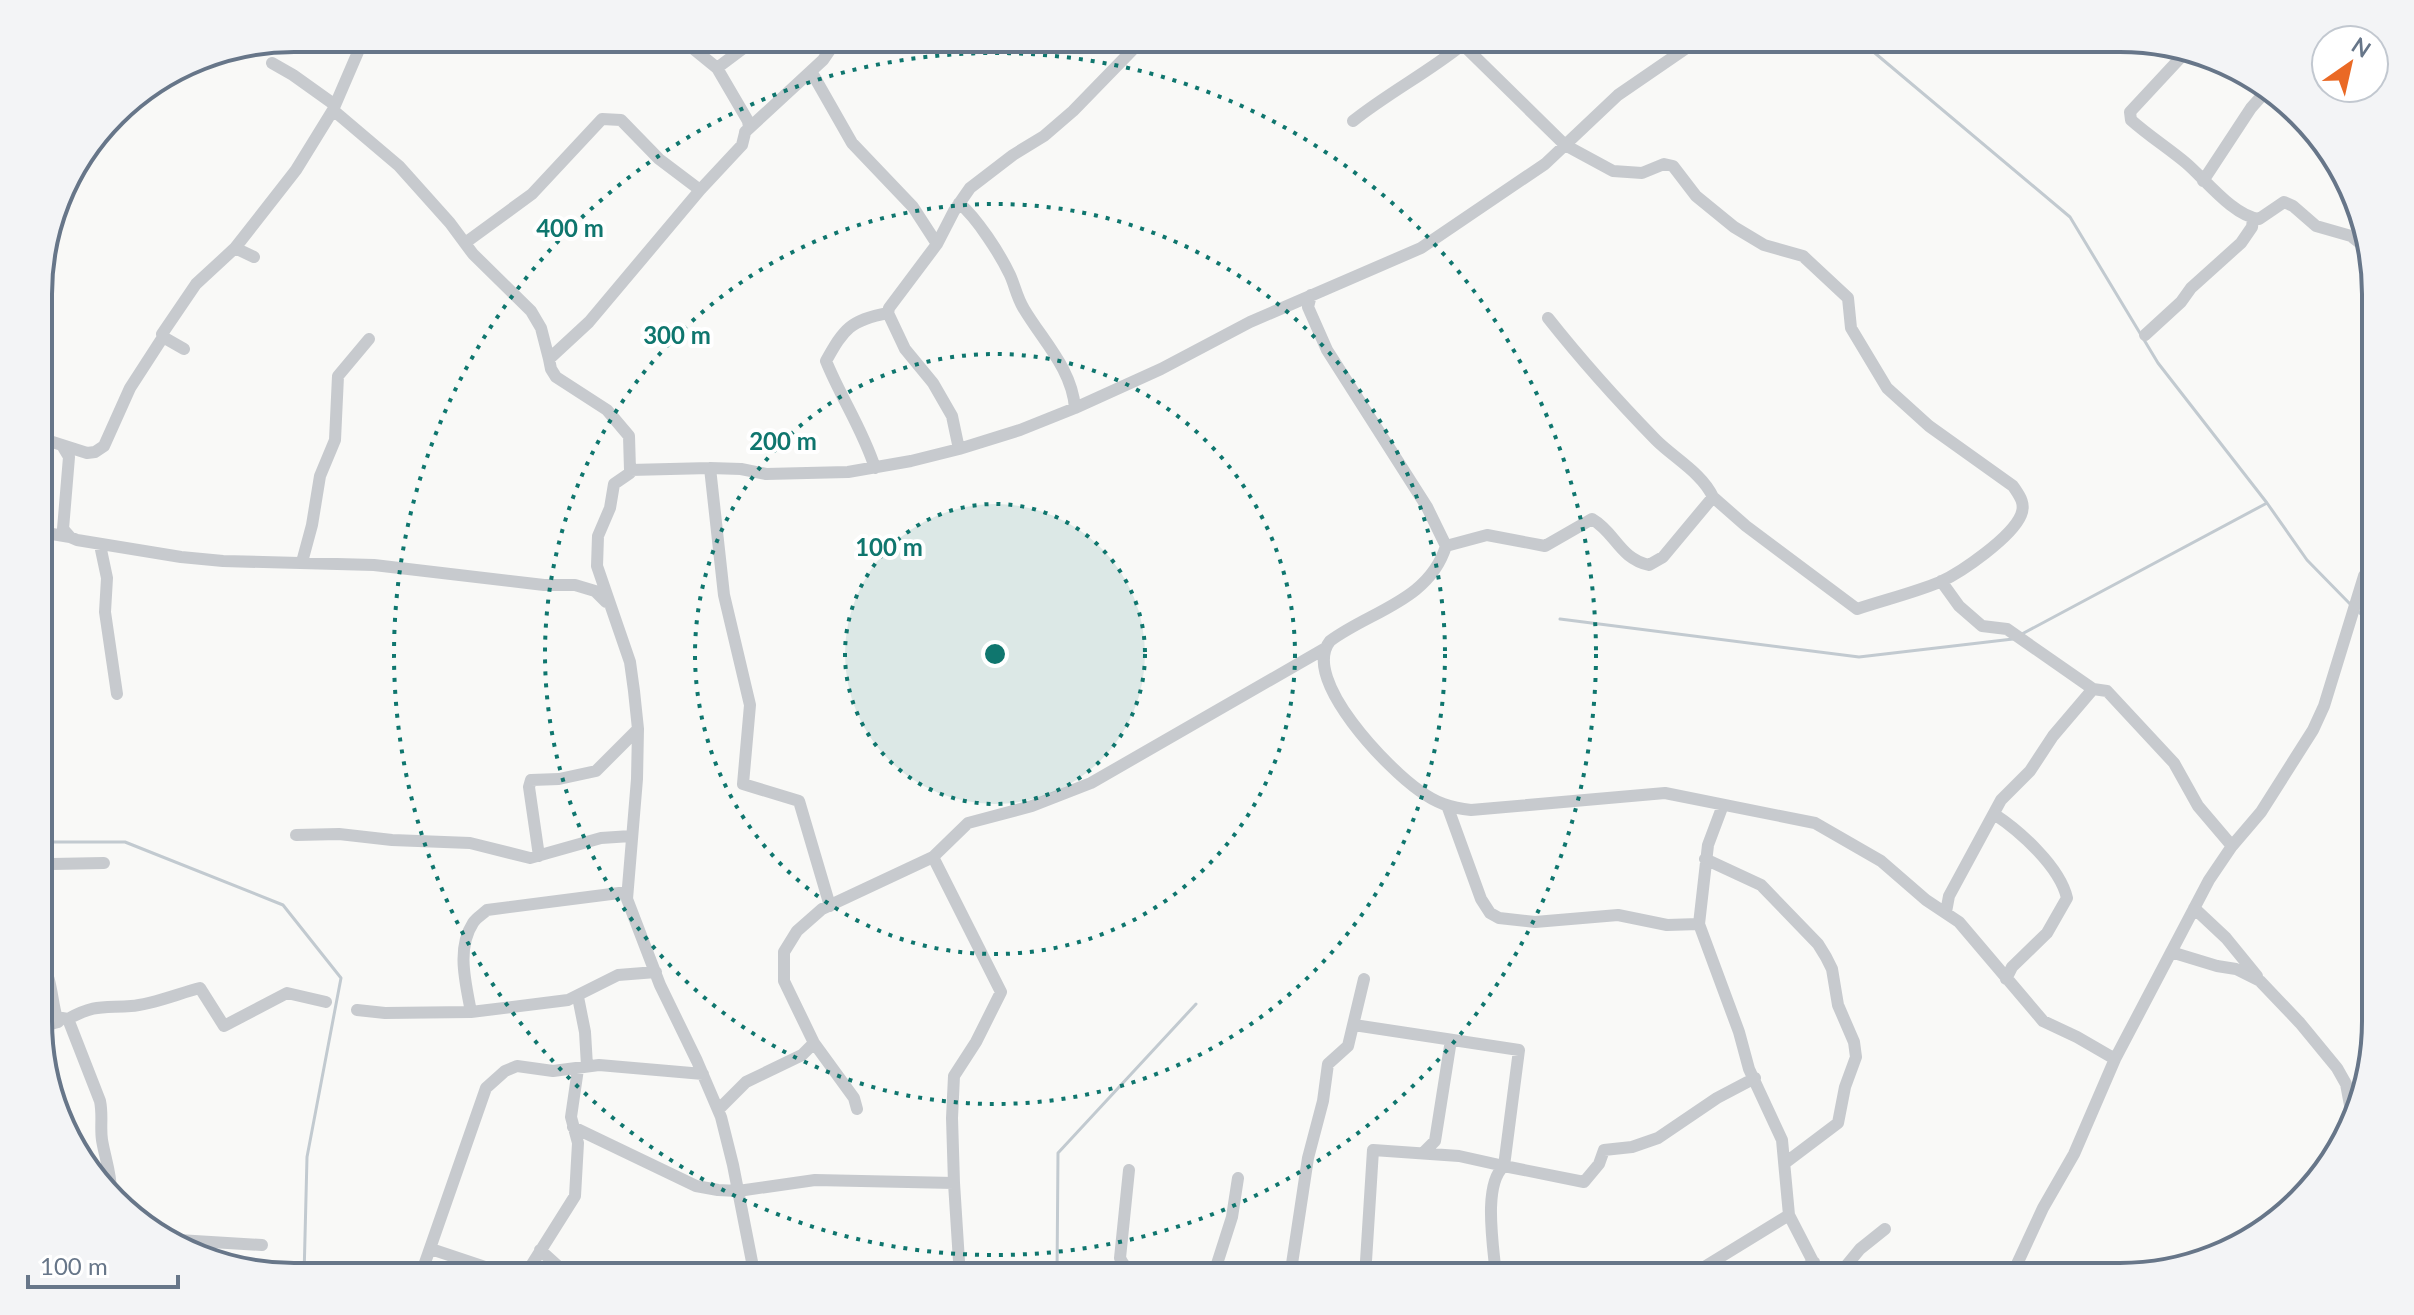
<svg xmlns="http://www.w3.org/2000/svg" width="2414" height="1315" font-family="Lato,sans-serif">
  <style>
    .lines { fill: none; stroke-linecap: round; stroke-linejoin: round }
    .stream { stroke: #c2cad0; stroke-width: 3 }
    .street { stroke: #c7cace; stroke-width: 12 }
    .ring { fill: none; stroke: #0f766e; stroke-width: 4; stroke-dasharray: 4 8 }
    .rim { fill: none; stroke: #677689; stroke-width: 4 }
    .centre { fill: #0f766e; stroke: #fff; stroke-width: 4 }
    .ring-label { font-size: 24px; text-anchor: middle; font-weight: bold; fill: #0f766e; stroke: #fff; stroke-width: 8; stroke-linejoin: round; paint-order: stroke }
  </style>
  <rect width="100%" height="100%" fill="#f9f9f7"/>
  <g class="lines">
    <path class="stream" d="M1857,38L2070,217L2158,363L2267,503L2307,560L2352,606
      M2358,611L2375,629
      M1560,619L1859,657L2013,639
      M2020,635L2267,503
      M40,842H125L283,905L341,978L307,1157L304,1277
      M1057,1277L1058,1153L1196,1004"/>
    <path class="street" d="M687,38L690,46L717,68
      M1456,38L1565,145L1613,171L1642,173L1664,164L1673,166L1696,196L1734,227L1764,245L1803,256L1848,298L1851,328L1887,388L1929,426L2013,486C2019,495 2026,503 2021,515C2012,537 1962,572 1940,582C1913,593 1884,600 1857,609L1746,526L1713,497
      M2183,55L2130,112L2131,120C2149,136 2168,148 2186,163C2205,179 2233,216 2259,219L2284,202L2293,206L2316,226L2351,236L2365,247
      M272,63L293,75L335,105
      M811,71L852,143L913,207L937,244
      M333,110L399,166L450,223L473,254L531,311L541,328L549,359
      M1353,121C1388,93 1427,73 1462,45
      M745,132L823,60L838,38
      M2203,181L2251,108L2267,90
      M959,203C977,218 1000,254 1010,275C1015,286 1017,298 1024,309C1043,341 1072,369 1075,408
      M465,243L532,194L602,119L621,120L659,159L700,190
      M235,248L254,257
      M1311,295L1308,307L1327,350L1427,507L1446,546C1429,601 1370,611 1330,641C1300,679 1389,770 1420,791C1436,803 1451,808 1471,810L1665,793L1815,823L1881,861L1926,900L1959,922L2043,1021L2077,1037L2115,1059
      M888,313L889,308L937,244L954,211L970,188L1013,155L1044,136L1073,111L1144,38
      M888,313L905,349L933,383L952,416L959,449
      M2145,335L2181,302L2191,288L2241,243L2252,227L2253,219
      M163,337L184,349
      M40,438L87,453L95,452L104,446L130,388L163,337L162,334L196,284L235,248L296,170L333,110L364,38
      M63,447L69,457L63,529L70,537L77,540L181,557L223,561L374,565L544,585H575L595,591L606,602
      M710,468L724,595L750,705L743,784L799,801L830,906
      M875,468C863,430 841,398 826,361C844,329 850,320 888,313
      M630,470L629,436L607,410L556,377L551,369L549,359L589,322L700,190L742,145L745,133L749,127L748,121L717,68L757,38
      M40,532L70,537
      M100,545L107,578L105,612L117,694
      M1446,546L1487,535L1545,546L1592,519C1616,533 1619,558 1649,565L1663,557L1713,497C1702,473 1674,458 1656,440C1618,401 1582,361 1548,318
      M302,562L312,525L320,476L335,440L338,376L369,339
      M1941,581L1959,606L1982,626L2007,629L2093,689L2053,736L2030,771L2001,800L1949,896L1946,912
      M2093,689L2107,691L2174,763L2198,806L2232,846
      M1723,805L1708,845L1699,924L1739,1032L1749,1069L1782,1140L1789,1215L1821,1277
      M1448,808L1481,899L1490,913L1499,918L1535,922L1618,915L1667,925L1699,924
      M1994,814C2020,831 2060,867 2067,898L2047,933L2012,967L2006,979
      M296,835L339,834L392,840L470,843L530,858L601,838L631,836
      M539,856L529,787L531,780L559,779L596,771L638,729
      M933,857L1001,992L976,1042L954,1076L952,1118L954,1183L960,1277
      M1705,859L1761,885L1818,944L1826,957L1832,969L1838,1005L1854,1042L1856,1057L1845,1087L1838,1123L1785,1163
      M40,869L52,864L104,863
      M2194,908L2226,938L2257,976
      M2171,952L2217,966L2236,969L2260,981L2300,1023L2337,1068L2346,1084L2352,1116
      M40,961C53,978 51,1002 58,1022L62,1018L68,1019L100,1101C103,1115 100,1127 102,1140C105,1158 111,1173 111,1191
      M578,997L585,1032L587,1066
      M357,1010L385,1013L471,1012L568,1000L618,975L656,972
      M471,1012C466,984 456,949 473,923C476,918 483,914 487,910L627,892
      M68,1019C95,1004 103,1008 131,1006C151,1005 180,993 200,988L224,1026L287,993L326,1002
      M1354,1025L1519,1050L1504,1166L1459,1156L1373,1150L1365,1277
      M40,1027L58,1022
      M814,1043L854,1098L857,1109
      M718,1110L746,1082L802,1055L814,1043L784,981V952L797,931L822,909L933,857L968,823L1032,806L1091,783L1324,649
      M573,1127L696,1186L718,1190L738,1191L815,1180L954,1183
      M1423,1153L1435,1141L1451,1040
      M1129,1170L1120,1258C1127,1274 1138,1274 1154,1277
      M162,1239L262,1245
      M431,1249L515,1277
      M540,1250L570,1277
      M2099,1276L2135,1268L2187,1261
      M420,1277L486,1088L505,1071L517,1066L553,1071L599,1065L703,1074
      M524,1277L575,1196L578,1143L571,1117L578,1069
      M755,1277L733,1165L721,1117L697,1061L660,985L627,899L637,779L638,729L634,691L630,662L597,566L598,536L610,508L614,484L630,473V470L710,468L741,469L766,474L848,472L911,461L959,449L1020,430L1075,408L1161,369L1250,322L1421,248L1545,164L1618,95L1701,38
      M1218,1277L1216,1267L1232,1217L1238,1178
      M1290,1277L1308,1158L1323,1101L1328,1064L1348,1046L1364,979
      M1496,1277C1494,1249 1482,1185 1504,1166L1584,1182L1599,1164L1604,1150L1632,1147L1658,1138L1717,1098L1755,1078
      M1642,1277L1651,1274L1667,1277
      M1675,1277L1696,1272L1789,1215
      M1790,1277L1814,1262
      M1837,1277L1860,1249L1885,1229
      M2011,1277L2043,1208L2074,1154L2115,1059L2209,880L2232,846L2261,812L2313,730L2324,706L2364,576L2375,560"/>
  </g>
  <circle cx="995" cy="654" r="150" fill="#0f766e" fill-opacity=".12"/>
  <g class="ring">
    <circle cx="995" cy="654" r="150"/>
    <circle cx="995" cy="654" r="300"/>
    <circle cx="995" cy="654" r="450"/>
    <circle cx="995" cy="654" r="601"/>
  </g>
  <path d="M0 0H2414V1315H0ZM294 52H2120A242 242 0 0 1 2362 294V1021A242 242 0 0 1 2120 1263H294A242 242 0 0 1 52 1021V294A242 242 0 0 1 294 52Z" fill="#f3f4f6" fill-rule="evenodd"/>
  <path class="rim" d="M294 52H2120A242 242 0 0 1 2362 294V1021A242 242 0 0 1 2120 1263H294A242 242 0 0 1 52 1021V294A242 242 0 0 1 294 52Z"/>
  <circle cx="995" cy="654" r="12" class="centre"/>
  <g class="ring-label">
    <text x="570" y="237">400 m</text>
    <text x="677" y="344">300 m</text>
    <text x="783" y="450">200 m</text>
    <text x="889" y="556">100 m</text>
  </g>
  <g transform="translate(2350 64) rotate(34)"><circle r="38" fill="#ffffff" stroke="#c2c8d0" stroke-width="2"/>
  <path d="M0-6L14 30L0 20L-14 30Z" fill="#ea6925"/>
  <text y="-12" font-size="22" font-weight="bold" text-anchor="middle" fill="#677689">N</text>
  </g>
  <path d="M28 1275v12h150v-12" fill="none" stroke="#677689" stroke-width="4"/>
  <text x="40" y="1275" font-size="24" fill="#677689" stroke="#ffffff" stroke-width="6" paint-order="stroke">100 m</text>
</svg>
